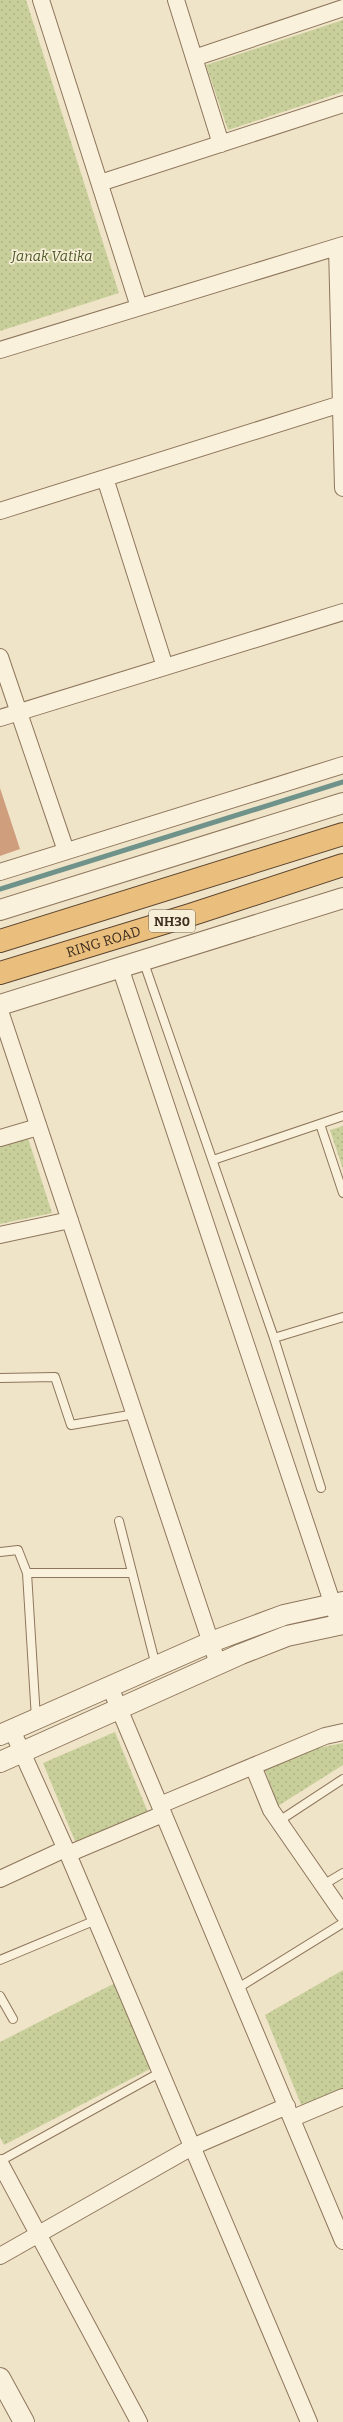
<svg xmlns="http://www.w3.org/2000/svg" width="343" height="2422" font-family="Bitter,serif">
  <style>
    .grass { fill: url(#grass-dots) }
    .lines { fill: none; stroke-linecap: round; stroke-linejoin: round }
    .stream { stroke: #6f938a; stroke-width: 5 }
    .building { fill: #cf9f7d }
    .service-casing { stroke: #8d765c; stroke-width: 10 }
    .minor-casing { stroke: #8d765c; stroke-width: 18 }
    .tertiary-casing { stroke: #8d765c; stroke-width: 22 }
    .trunk-casing { stroke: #5b4430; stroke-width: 24 }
    .service { stroke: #faf1dc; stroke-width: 8 }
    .minor { stroke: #faf1dc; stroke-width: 16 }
    .tertiary { stroke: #faf1dc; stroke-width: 20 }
    .trunk { stroke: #eabe7c; stroke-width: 22 }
    .labels { text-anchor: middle; stroke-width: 3.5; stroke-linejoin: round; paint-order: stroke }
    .shield { fill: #f7eed8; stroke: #756857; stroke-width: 1 }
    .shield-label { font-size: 13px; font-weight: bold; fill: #3d2e20 }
    .park-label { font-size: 14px; font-style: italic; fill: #4d5a26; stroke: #f7eed8 }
    .street-label { font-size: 14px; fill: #3d2e20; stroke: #f7eed8 }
  </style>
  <defs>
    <pattern id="grass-dots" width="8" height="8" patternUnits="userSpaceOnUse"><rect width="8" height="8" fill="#c9cf9b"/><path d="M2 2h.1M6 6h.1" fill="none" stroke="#aeb285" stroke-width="1.8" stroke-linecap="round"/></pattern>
  </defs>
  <rect width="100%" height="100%" fill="#f0e4c8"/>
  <path class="grass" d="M0,0H26L119,293L0,331Z
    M343,20V92L228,130L206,65Z
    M343,1126V1169L330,1130Z
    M28,1138L52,1213L0,1224V1147Z
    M115,1732L149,1815L77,1846L43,1763Z
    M343,1743V1765L278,1806L265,1770L318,1748Z
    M343,1970V2089L302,2107L265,2015Z
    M115,1983L150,2069L4,2145L0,2137V2042Z"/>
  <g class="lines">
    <path class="stream" d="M0,889L343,782"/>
  </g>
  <path class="building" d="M0,788L20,849L0,856Z"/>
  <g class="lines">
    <g class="service-casing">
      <path id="service" d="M143,960L274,1338L321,1488
        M320,1124L343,1193
        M213,1160L343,1116
        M274,1338L343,1317
        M0,1378L55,1377L71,1425L135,1414
        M119,1521L156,1666
        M0,1552L18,1550L27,1573L36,1719
        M27,1573H132
        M279,1821L343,1779
        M323,1885L343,1873
        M0,1960L96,1920
        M238,1988L343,1923
        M0,1996L13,2019
        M0,2161L161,2072"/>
    </g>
    <g class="minor-casing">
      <path id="minor" d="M41,0L139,307
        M176,0L221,144
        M194,58L343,8
        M100,183L343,104
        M337,247L343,488
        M0,350L343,245
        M105,478L165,667
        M0,511L341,404
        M0,657L66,851
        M0,718L343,612
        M0,872L343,765
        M120,967L336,1614
        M0,1011L218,1664
        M0,1138L38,1127
        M0,1235L70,1220
        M110,1687L343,2241
        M12,1730L68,1854L309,2422
        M253,1766L271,1810L343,1914
        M160,1805L325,1736L343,1732
        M68,1854L163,1814
        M0,1879L65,1849
        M293,2118L343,2097
        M0,2163L139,2422
        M0,2256L192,2147L287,2106"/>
    </g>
    <g class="tertiary-casing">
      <path id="tertiary" d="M0,910L343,803
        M0,1005L343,898
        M0,1735L211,1642L284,1615L343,1602
        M0,1762L241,1654L287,1636L343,1624
        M0,2378L24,2422"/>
    </g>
    <g class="trunk-casing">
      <g id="trunk">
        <path d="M0,941L343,834"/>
        <path id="s1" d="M0,973L190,915L343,865"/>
      </g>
    </g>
    <use href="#service" class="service"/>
    <use href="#minor" class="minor"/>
    <use href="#tertiary" class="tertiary"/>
    <use href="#trunk" class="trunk"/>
  </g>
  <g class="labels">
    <rect class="shield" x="149" y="910" width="46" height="22" rx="3"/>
    <g class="shield-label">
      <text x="172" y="926">NH30</text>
    </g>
    <g class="park-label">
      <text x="52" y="261">Janak Vatika</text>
    </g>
    <g class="street-label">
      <text dy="5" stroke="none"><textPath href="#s1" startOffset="108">RING ROAD</textPath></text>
    </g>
  </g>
</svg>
